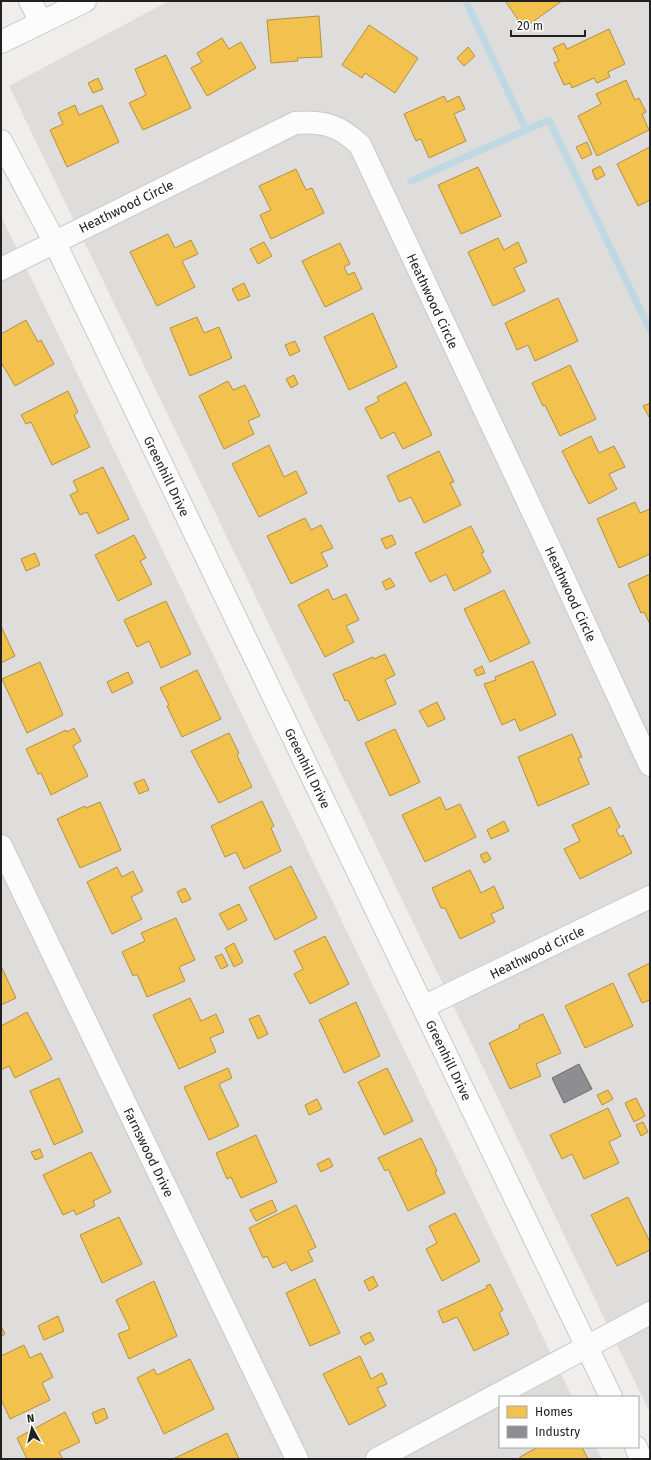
<svg xmlns="http://www.w3.org/2000/svg" width="651" height="1460" font-family="'Fira Sans',sans-serif">
  <style>
    .residential { fill: #dedddb }
    .homes { fill: #f2c14e; stroke: #b39140 }
    .industry { fill: #8d8d92; stroke: #6d6d70 }
    .lines { fill: none; stroke-linecap: round; stroke-linejoin: round }
    .stream { stroke: #bfd9e2; stroke-width: 7 }
    .minor-casing { stroke: #c8c8c6; stroke-width: 24 }
    .minor { stroke: #fdfcfc; stroke-width: 22 }
    .labels { text-anchor: middle; stroke-width: 4; stroke-linejoin: round; paint-order: stroke }
    .street-label { font-size: 13px; fill: #212121; stroke: #fff }
  </style>
  <rect width="100%" height="100%" fill="#efeeea"/>
  <path class="residential" d="M169,1H650V1413L9,86Z
    M1,216L572,1397H500V1447H596L602,1459H1Z"/>
  <path class="homes" d="M505,1H562L524,28Z
    M319,16L322,57L297,58L298,61L271,63L267,20Z
    M369,25L418,58L395,93L365,73L362,78L342,65Z
    M609,29L625,64L608,72L610,77L597,83L594,78L572,88L570,83L564,85L554,63L559,61L553,48L564,43L567,49Z
    M222,38L229,49L241,42L256,68L207,96L191,68L202,62L197,53Z
    M468,47L475,56L464,66L457,58Z
    M166,55L191,108L143,130L129,103L146,95L135,69Z
    M98,78L103,89L93,93L88,83Z
    M626,80L635,100L639,98L646,112L642,114L649,130L597,156L578,116L601,104L596,94Z
    M444,96L447,102L459,96L465,109L454,114L466,141L429,158L421,139L416,141L404,114Z
    M75,105L79,115L102,105L119,142L67,167L50,130L63,124L58,113Z
    M587,142L592,154L582,159L576,147Z
    M650,147V200L638,206L617,164Z
    M600,166L605,175L596,180L592,170Z
    M478,167L501,216L461,234L438,185Z
    M296,169L306,190L312,188L324,213L271,239L260,215L271,210L259,186Z
    M168,234L175,248L191,240L198,254L182,261L195,287L157,306L130,252Z
    M498,238L504,250L518,242L527,262L514,268L525,291L493,306L468,252Z
    M264,242L272,256L258,264L250,249Z
    M340,243L350,264L344,267L348,275L354,272L362,289L325,307L302,261Z
    M244,283L250,296L238,301L232,289Z
    M558,298L578,341L535,361L528,345L517,350L505,323Z
    M373,313L397,367L349,390L324,337Z
    M197,317L204,333L219,327L232,358L190,376L170,328Z
    M26,320L38,342L41,340L54,364L15,386L1,362V334Z
    M295,341L300,351L290,356L285,345Z
    M570,365L596,419L560,436L545,405L543,406L532,383Z
    M294,375L298,384L291,388L286,379Z
    M228,381L233,390L245,385L260,416L248,421L254,434L224,449L199,396Z
    M406,382L432,435L403,449L394,432L381,439L365,408L379,401L377,397Z
    M68,391L78,412L74,415L90,447L52,465L31,422L26,424L21,415Z
    M650,403V417H649L643,406Z
    M591,436L599,453L614,446L625,467L609,474L617,489L589,504L562,451Z
    M269,445L284,477L296,471L307,493L259,517L232,464Z
    M439,451L454,482L450,483L461,505L424,523L411,497L399,502L387,476Z
    M103,467L129,519L98,534L87,512L80,515L70,495L78,491L73,481Z
    M635,502L640,513L650,509V554L619,568L597,519Z
    M305,518L311,530L321,525L333,548L321,553L328,566L291,584L267,536Z
    M471,526L484,552L481,553L491,572L454,591L446,574L430,582L415,553Z
    M134,535L146,558L140,561L152,584L118,601L95,555Z
    M392,535L396,544L386,549L381,539Z
    M35,553L40,565L26,571L21,559Z
    M650,574V624L644,612L641,613L628,584Z
    M390,578L395,586L386,590L382,582Z
    M328,589L333,600L346,594L359,620L346,626L354,642L325,657L298,605Z
    M504,590L530,643L490,662L464,609Z
    M166,601L191,654L161,668L149,641L137,647L124,620Z
    M1,626L15,656L1,663Z
    M385,654L395,675L385,680L396,704L358,721L348,700L345,701L333,674L373,657L374,659Z
    M533,661L556,715L520,731L515,719L502,725L484,684L496,680L495,677Z
    M40,662L63,715L27,733L2,679Z
    M482,666L485,673L477,676L474,670Z
    M197,670L221,719L182,737L167,706L169,705L160,688Z
    M128,672L133,683L112,693L107,682Z
    M437,702L445,719L428,727L419,711Z
    M74,728L81,741L73,746L88,776L51,795L41,773L38,774L26,749L66,730L67,732Z
    M395,729L420,782L390,796L365,743Z
    M229,733L239,753L237,755L252,787L219,803L191,751Z
    M572,734L582,757L578,758L589,784L538,806L518,757Z
    M144,779L149,790L139,794L134,783Z
    M440,797L446,810L460,804L476,837L425,862L402,815Z
    M262,801L274,826L271,828L281,851L244,869L236,852L225,857L211,826Z
    M100,802L121,850L80,868L57,819L85,806L86,808Z
    M610,807L620,827L616,830L620,837L623,835L632,853L580,879L564,849L580,841L572,825Z
    M504,821L509,831L491,839L487,830Z
    M487,852L491,859L484,863L480,855Z
    M291,866L317,918L275,940L249,887Z
    M117,867L122,877L133,871L143,891L131,897L142,919L112,934L87,882Z
    M470,870L481,893L494,886L504,908L491,914L495,922L460,939L445,908H441L432,888Z
    M185,888L191,899L182,903L177,892Z
    M239,904L247,920L228,930L219,914Z
    M176,918L195,960L179,967L185,981L147,997L137,974L133,976L122,952L145,941L141,933Z
    M325,936L349,984L310,1004L294,974L303,969L294,951Z
    M234,943L243,962L234,967L225,948Z
    M222,954L228,966L221,969L215,957Z
    M650,963V1000L642,1003L628,974Z
    M1,966L16,998L1,1005Z
    M613,983L633,1026L585,1048L565,1006Z
    M190,998L201,1021L216,1014L224,1032L210,1038L216,1052L179,1069L153,1015Z
    M356,1002L380,1056L344,1073L319,1020Z
    M27,1012L52,1059L15,1078L9,1066L1,1070V1026Z
    M543,1014L561,1053L536,1064L541,1076L510,1089L489,1043L520,1028L519,1025Z
    M259,1015L268,1034L258,1039L249,1019Z
    M228,1068L232,1078L219,1084L239,1126L209,1140L184,1087Z
    M387,1068L413,1121L384,1135L358,1082Z
    M59,1078L83,1132L54,1145L30,1091Z
    M608,1090L613,1099L602,1105L597,1095Z
    M636,1098L645,1116L634,1122L625,1103Z
    M317,1099L322,1109L309,1115L305,1105Z
    M608,1108L621,1136L609,1142L619,1163L584,1179L572,1154L562,1159L550,1135Z
    M643,1122L648,1132L641,1136L636,1125Z
    M256,1135L277,1182L241,1198L231,1177L227,1179L216,1153Z
    M421,1138L437,1171L435,1172L445,1193L408,1211L388,1169L385,1171L378,1158Z
    M40,1149L43,1157L35,1160L31,1152Z
    M91,1152L111,1192L93,1201L95,1206L76,1215L74,1210L63,1215L43,1175Z
    M329,1158L333,1166L321,1172L317,1164Z
    M628,1197L650,1242V1250L617,1266L591,1215Z
    M272,1200L277,1211L256,1221L250,1210Z
    M296,1205L316,1247L308,1251L313,1261L291,1271L286,1262L273,1268L267,1256L263,1258L249,1228Z
    M455,1213L480,1261L442,1281L426,1249L437,1243L429,1226Z
    M119,1217L142,1264L102,1283L80,1235Z
    M373,1276L378,1286L369,1291L364,1281Z
    M315,1279L340,1333L310,1346L286,1293Z
    M154,1281L177,1336L129,1359L118,1334L130,1329L116,1300Z
    M490,1284L503,1310L499,1313L509,1334L474,1351L457,1317L443,1323L438,1311L487,1288L486,1286Z
    M58,1316L64,1331L44,1340L38,1326Z
    M1,1326L5,1334L1,1337Z
    M370,1332L374,1340L365,1345L360,1337Z
    M24,1345L30,1358L41,1353L53,1377L42,1383L50,1400L10,1419L1,1399V1356Z
    M360,1356L371,1379L382,1373L387,1384L377,1388L386,1406L349,1425L323,1374Z
    M190,1359L214,1409L164,1434L137,1378L154,1369L157,1375Z
    M104,1408L108,1418L96,1424L92,1413Z
    M65,1412L80,1442L59,1452L63,1459H27L17,1438Z
    M227,1433L239,1459H173Z
    M538,1447H582L588,1459H520V1457Z"/>
  <path class="industry" d="M579,1064L592,1089L564,1103L552,1078Z"/>
  <g class="lines">
    <path class="stream" d="M466,1L526,130L549,120L650,330
      M411,181L526,130"/>
    <g class="minor-casing">
      <path id="minor" d="M30,1L41,22
        M1,42L85,1
        M1,141L54,241L611,1397
        M1,269L295,123C323,121 339,125 360,145L547,542L650,765
        M1,846L297,1459
        M423,1007L650,897
        M636,1447L641,1459
        M377,1459L650,1313"/>
    </g>
    <use href="#minor" class="minor"/>
  </g>
  <g class="labels">
    <g class="street-label">
      <text transform="translate(126 206) rotate(-26)" y="5">Heathwood Circle</text>
      <text transform="translate(433 301) rotate(65)" y="5">Heathwood Circle</text>
      <text transform="translate(167 476) rotate(64)" y="5">Greenhill Drive</text>
      <text transform="translate(571 594) rotate(65)" y="5">Heathwood Circle</text>
      <text transform="translate(308 768) rotate(64)" y="5">Greenhill Drive</text>
      <text transform="translate(537 952) rotate(-26)" y="5">Heathwood Circle</text>
      <text transform="translate(449 1060) rotate(64)" y="5">Greenhill Drive</text>
      <text transform="translate(149 1152) rotate(64)" y="5">Farnswood Drive</text>
    </g>
  </g>
  <rect width="651" height="1460" fill="none" stroke="#212121" stroke-width="4"/>
  <rect x="499" y="1396" width="140" height="52" fill="#ffffff" stroke="#a6a6a6"/>
  <rect x="507" y="1406" width="20" height="12" fill="#f2c14e" stroke="#a6a6a6"/>
  <text x="535" y="1416" font-size="12" fill="#212121">Homes</text>
  <rect x="507" y="1426" width="20" height="12" fill="#8d8d92" stroke="#a6a6a6"/>
  <text x="535" y="1436" font-size="12" fill="#212121">Industry</text>
  <g transform="translate(32 1428) rotate(352)" stroke="#ffffff" stroke-width="3" paint-order="stroke">
  <path d="M0-3L7 15L0 10L-7 15Z" fill="#212121"/>
  <text y="-6" font-size="11" font-weight="bold" text-anchor="middle" fill="#212121">N</text>
  </g>
  <path d="M511 30v6h74v-6" fill="none" stroke="#212121" stroke-width="2"/>
  <text x="517" y="30" font-size="12" fill="#212121" stroke="#ffffff" stroke-width="3" paint-order="stroke">20 m</text>
</svg>
